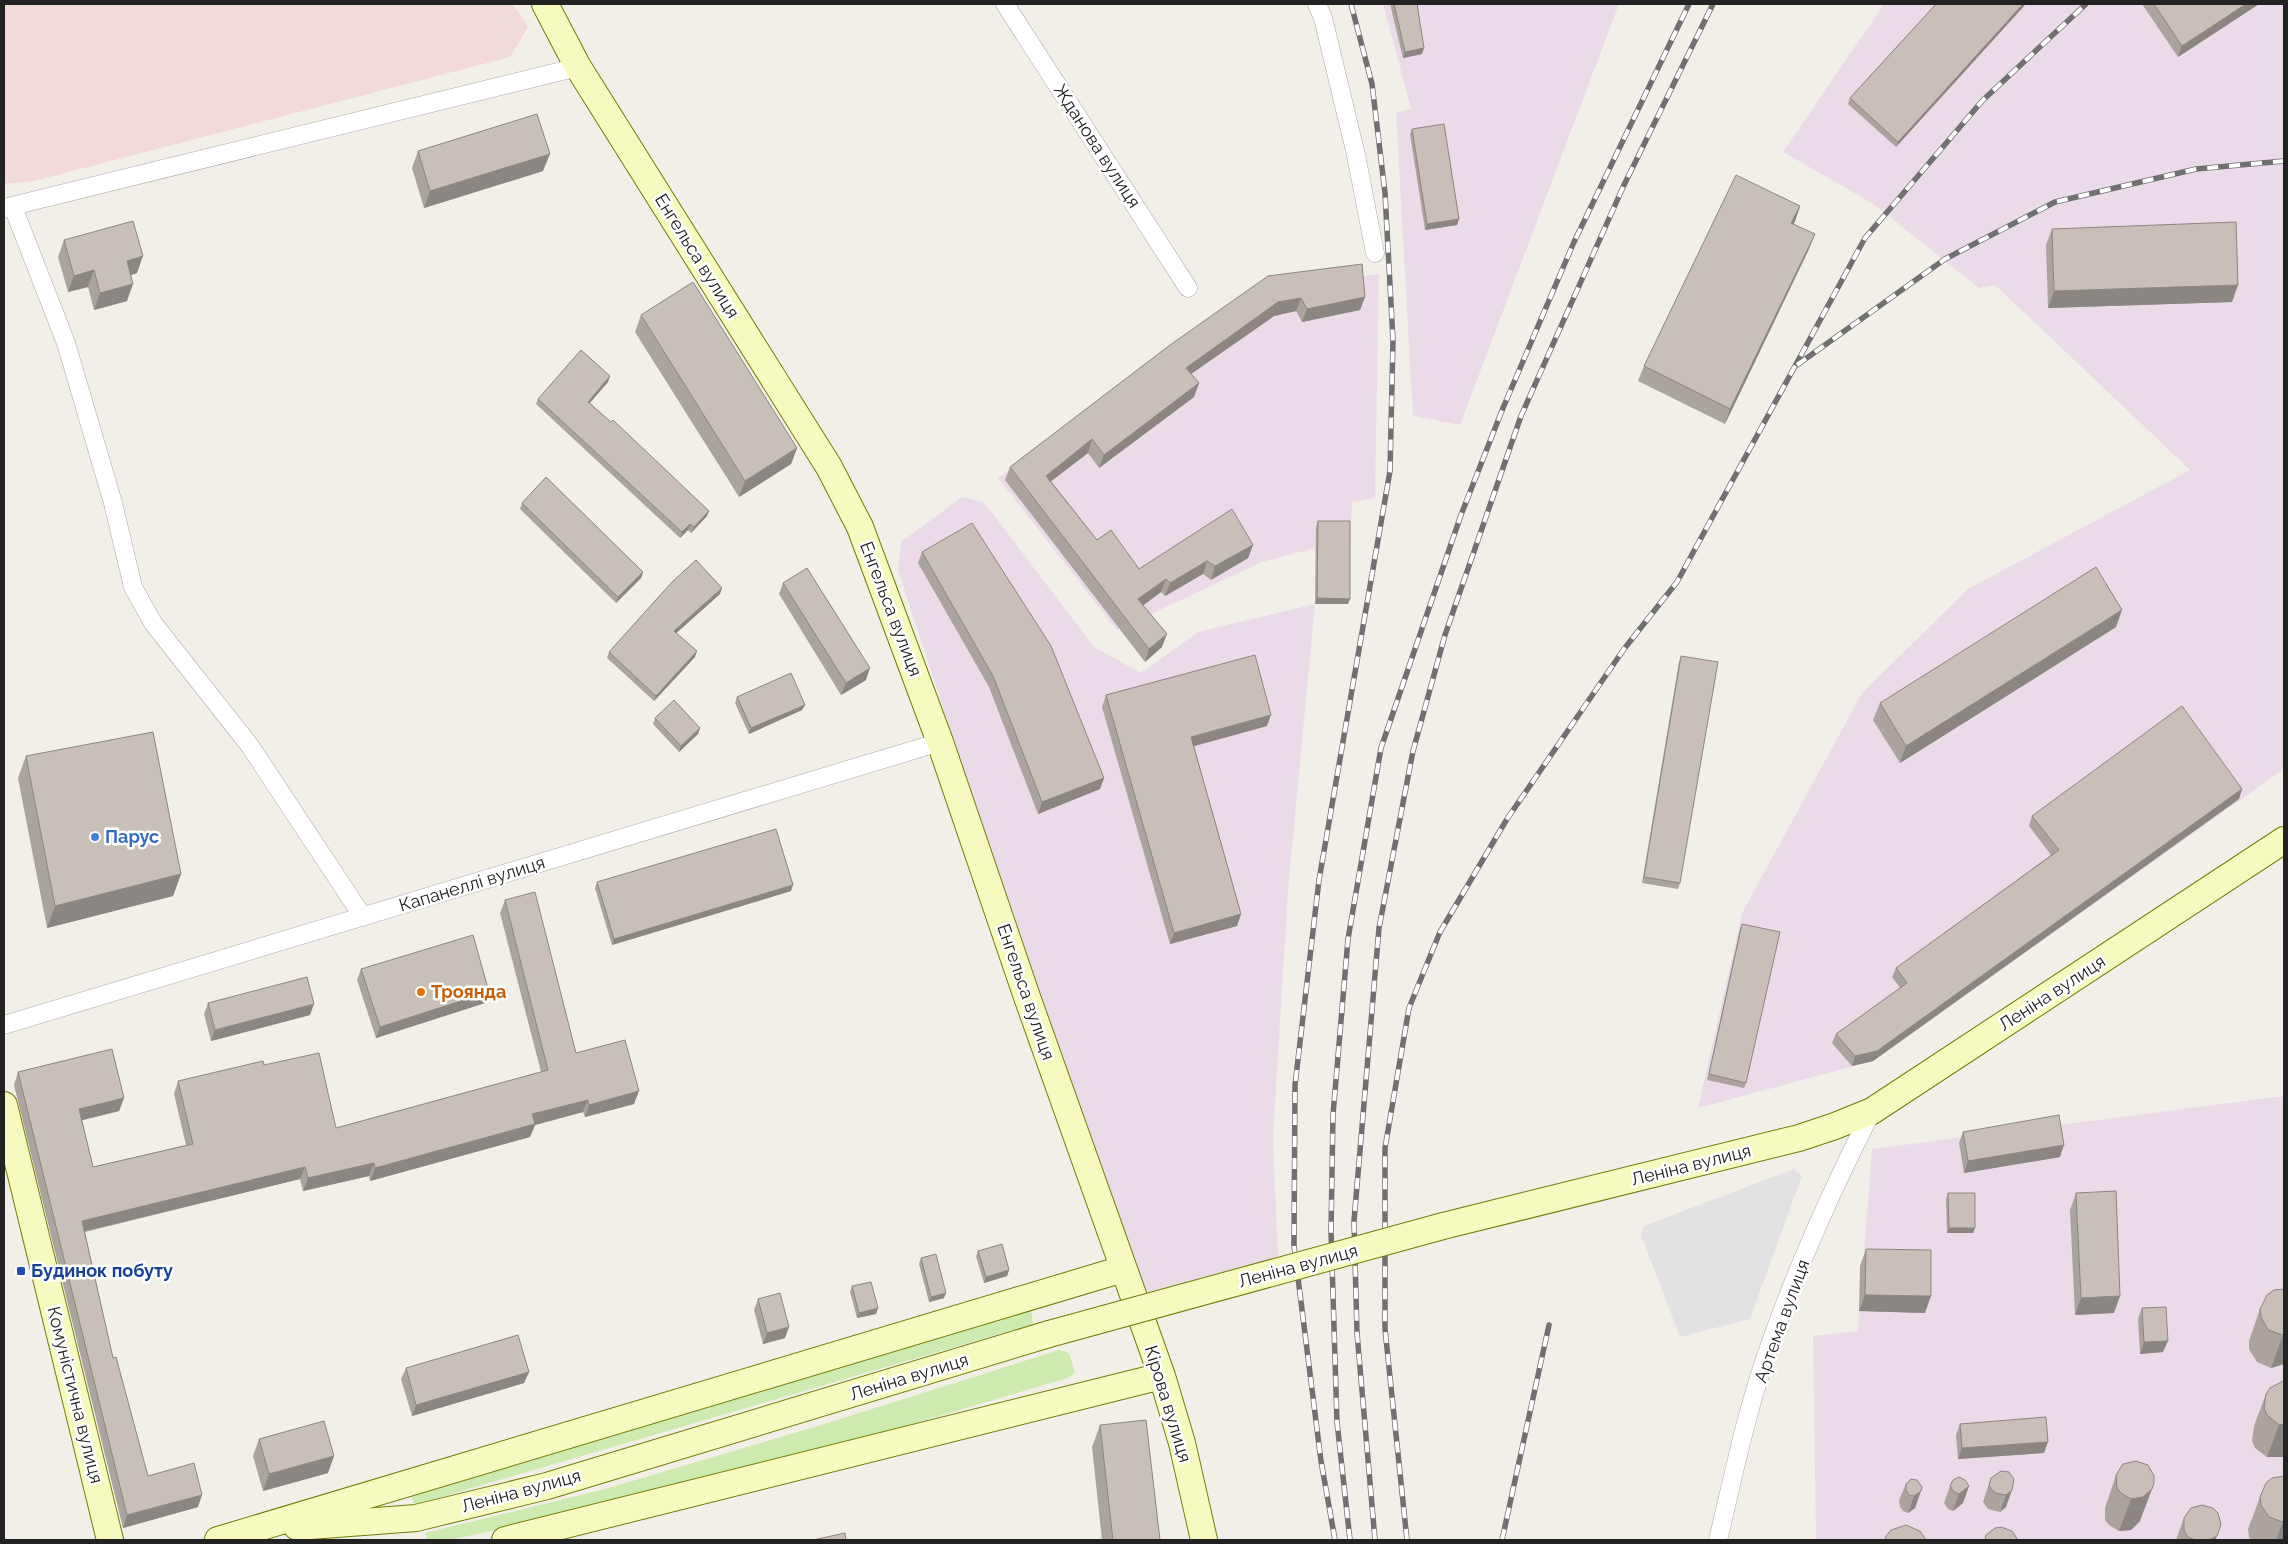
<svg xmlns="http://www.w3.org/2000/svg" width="2288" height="1544" font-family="Raleway,sans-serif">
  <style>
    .commercial { fill: #f2dad9 }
    .industrial { fill: #ebdbe8 }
    .grass { fill: #cdebb0 }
    .parking { fill: #e2e2e2 }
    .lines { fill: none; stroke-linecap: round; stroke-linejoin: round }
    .street-casing { stroke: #a9a9a9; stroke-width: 19 }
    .secondary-casing { stroke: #707d05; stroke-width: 28 }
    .street { stroke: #fff; stroke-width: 18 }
    .secondary { stroke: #f7fabf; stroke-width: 26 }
    .rail-casing { stroke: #707070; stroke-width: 5.5 }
    .rail { stroke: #fff; stroke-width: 4; stroke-dasharray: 11; stroke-linecap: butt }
    .secondary-bridge-casing { stroke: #707d05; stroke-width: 28; stroke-linecap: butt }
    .secondary-bridge { stroke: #f7fabf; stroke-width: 26 }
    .wall { fill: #aba49e }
    .shaded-wall { fill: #8b8681 }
    .building { fill: #c7bfb8; stroke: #8b8681 }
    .shop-dot { fill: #3f7fe0; stroke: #fff; stroke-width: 2 }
    .food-dot { fill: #e8710a; stroke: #fff; stroke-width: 2 }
    .transit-dot { fill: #1a4fb4; stroke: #fff; stroke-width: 2 }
    .labels { text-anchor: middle; stroke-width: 5; stroke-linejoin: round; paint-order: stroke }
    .street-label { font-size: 18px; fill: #222; stroke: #fff }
    .shop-label { font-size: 18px; font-weight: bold; fill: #366cbe; stroke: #fff; text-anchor: start }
    .food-label { font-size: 18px; font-weight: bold; fill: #c56008; stroke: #fff; text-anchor: start }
    .transit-label { font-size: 18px; font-weight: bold; fill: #164399; stroke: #fff; text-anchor: start }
  </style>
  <rect width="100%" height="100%" fill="#f2efe9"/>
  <path class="commercial" d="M4,4H513L528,27L510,57L34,181L4,184Z"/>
  <path class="industrial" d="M1383,4H1619L1460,425L1413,416L1396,113L1411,109Z
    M1884,4H2284V769L1873,1061L1698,1108L1742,913L1862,693L1968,589L2190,470L1995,285L1979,288L1875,205L1783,152Z
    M1379,274L1375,498L1352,502L1348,604H1315L1288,891L1273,1138L1278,1257L1141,1294L1065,1079L898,570L901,542L962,497L984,502L1094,647L1141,673L1198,632L1315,604V548L1262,562L1117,630L998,478L1253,291Z
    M2284,1096V1540H1816L1813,1336L1858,1331L1872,1149Z"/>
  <path class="grass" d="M1031,1308L1033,1324L414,1505L410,1491Z
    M1059,1350L1069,1353L1075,1373L1068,1378L892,1430L610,1505L450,1540H428L425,1533L605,1489L818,1426Z"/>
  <path class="parking" d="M1794,1169L1802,1176L1750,1319L1680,1337L1641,1235L1644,1226Z"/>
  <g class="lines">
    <g class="street-casing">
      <path id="street" d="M1005,4L1188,288
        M1317,4L1323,18L1356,155L1375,253
        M13,207L66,343L113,503L133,587L153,623L250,746L363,917
        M4,208L578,67
        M4,1025L940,742
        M1718,1540C1734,1473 1748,1404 1772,1339C1800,1261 1834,1185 1872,1111"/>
    </g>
    <g class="secondary-casing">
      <path id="secondary" d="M545,4L578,67L829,467L860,527L940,742L1027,997L1162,1376L1182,1443L1204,1540
        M4,1105L110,1540
        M1443,1226L1799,1138L1835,1126L1872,1111L2284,840
        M297,1527L416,1518L547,1486L1049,1334
        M218,1540L1123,1269
        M505,1540L1162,1376"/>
    </g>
    <use href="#street" class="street"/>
    <use href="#secondary" class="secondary"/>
    <g class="rail-casing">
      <path id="rail" d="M1797,365L1945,259L2055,202L2196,169L2284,161
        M1335,1540L1321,1461L1294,1246L1295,1085L1319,880L1390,471L1393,340L1385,193L1372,84L1351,4
        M1350,1540L1337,1422L1331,1231L1333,1115L1348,939L1381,748L1461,515L1503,408L1574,242L1689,4
        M1375,1540L1357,1333L1354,1221L1379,928L1413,751L1445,635L1521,416L1624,185L1713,4
        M1407,1540L1385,1329V1148L1409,1008L1440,932L1507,819L1624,649L1677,582L1865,238L1983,100L2086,4
        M1502,1540L1549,1325"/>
    </g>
    <use href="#rail" class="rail"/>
    <g class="secondary-bridge-casing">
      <path id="secondary-bridge" d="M1049,1334L1443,1226"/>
    </g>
    <use href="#secondary-bridge" class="secondary-bridge"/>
  </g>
  <path class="wall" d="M1390,4H1417L1422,54L1403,58Z
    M1936,4H2025L2024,6L1896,147L1848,104L1850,98Z
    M2142,4H2259L2178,57Z
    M1412,129L1459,219L1457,225L1425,230L1410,134Z
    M418,151L543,171L424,208L412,168Z
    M1800,206L1794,224L1809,249L1725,424L1638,381L1644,366Z
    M2052,229L2232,302L2048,308L2046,245Z
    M64,240L137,273L131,275L127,301L94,310L88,287L68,292L58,257Z
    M1362,264L1365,297L1360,310L1302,322L1296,311L1274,316L1191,374L1199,383L1194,397L1099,468L1088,453L1051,481L1097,540L1139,569L1253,545L1248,558L1211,580L1203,574L1165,596L1161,592L1143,605L1162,647L1145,662L1005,480L1010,467L1170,345Z
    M641,315L797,448L791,464L739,497L635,332Z
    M608,382L590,403L707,516L691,533L688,530L680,538L536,404L538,399Z
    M522,503L643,572L641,578L616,603L520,509Z
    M1318,521L1348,604H1315L1316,527Z
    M922,552L1104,778L1100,789L1038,814L989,687L918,563Z
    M783,583L866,680L841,695L779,594Z
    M720,594L676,633L695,657L654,701L607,658L609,652Z
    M2116,627L1900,763L1873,720L1880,703Z
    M1681,656L1680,883L1678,889L1642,883L1679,662Z
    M1106,695L1267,726L1194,746L1241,914L1237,926L1170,944L1102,707Z
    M737,697L805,705L802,710L749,734L735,703Z
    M655,718L700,728L698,734L679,752L653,724Z
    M26,756L181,874L173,896L47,928L18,778Z
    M2242,789L2239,799L1873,1061L1852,1066L1832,1043L1836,1034L1900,988L1892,977L1896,968L2051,855L2029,826L2032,816Z
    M597,882L791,891L612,945L595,888Z
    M505,900L576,1053L634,1104L585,1117L583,1112L535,1125L530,1137L370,1181L369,1176L303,1191L300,1179L85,1232L113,1358L148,1476L198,1507L123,1528L14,1085L18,1072L124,1098L119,1111L82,1120L93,1167L186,1145L174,1094L178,1081L264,1065L336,1128L541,1072L500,913Z
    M1742,924L1746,1083L1744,1088L1707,1080L1740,929Z
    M361,969L489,992L485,1003L376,1038L357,980Z
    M208,1003L310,1015L211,1041L204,1014Z
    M1963,1132L2060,1157L1964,1173L1959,1143Z
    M1948,1193L1975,1228L1973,1233H1947L1946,1199Z
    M2076,1193L2114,1313L2075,1315L2070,1210Z
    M1866,1249L1925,1313L1859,1311L1860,1266Z
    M978,1251L1009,1270L1007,1276L984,1283L976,1256Z
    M921,1258L944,1298L929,1302L919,1264Z
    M852,1286L878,1308L876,1314L857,1318L850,1292Z
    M2284,1289V1364L2271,1368L2257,1362L2249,1349V1341L2260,1309Z
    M758,1299L785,1338L763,1344L754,1310Z
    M2142,1308L2163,1352L2140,1354L2138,1319Z
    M406,1368L529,1372L524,1383L412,1416L401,1379Z
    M2283,1381V1457H2267L2255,1448L2252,1441L2254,1426L2266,1394Z
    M1960,1424L2044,1453L1958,1459L1956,1435Z
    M1100,1425L1160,1540H1102L1092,1447Z
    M259,1439L328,1473L263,1491L253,1456Z
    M2123,1464L2140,1521L2131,1530L2119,1531L2109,1525L2105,1520V1508L2116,1475Z
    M2009,1472L2006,1507L2000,1512L1988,1509L1983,1502L1991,1478Z
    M2284,1476V1540H2251L2249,1537L2248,1529L2260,1497Z
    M1917,1480L1915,1508L1908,1513L1903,1511L1900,1507L1899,1500L1906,1484Z
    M1950,1486H1969L1963,1503L1953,1511L1948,1509L1944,1503Z
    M2184,1518L2221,1524L2215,1540H2176Z"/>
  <path class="shaded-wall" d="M2023,4H2025L2024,6L1896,147L1898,142Z
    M2246,4H2259L2178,57L2182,46Z
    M1424,48L1422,54L1403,58L1405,52Z
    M550,154L543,171L424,208L430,191Z
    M1800,206L1795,221L1786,238L1791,223Z
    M1459,219L1457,225L1425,230L1427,224Z
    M1815,234L1809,249L1725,424L1730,409Z
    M143,256L137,273L121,278L127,261Z
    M94,270L88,287L68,292L74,276Z
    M133,284L127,301L94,310L100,293Z
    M2238,285L2232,302L2048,308L2054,291Z
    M1365,297L1360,310L1302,322L1307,309Z
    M1301,298L1296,311L1274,316L1181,381L1186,368L1278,302Z
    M610,376L608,382L586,407L588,402Z
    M1199,383L1194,397L1099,468L1104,455Z
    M1092,439L1088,453L1041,489L1046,476Z
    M797,448L791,464L739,497L745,481Z
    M709,511L707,516L691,533L694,527Z
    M690,524L688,530L680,538L682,532Z
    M1253,545L1248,558L1211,580L1215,566Z
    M1207,561L1203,574L1165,596L1170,583Z
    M643,572L641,578L616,603L618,597Z
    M1166,579L1161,592L1133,613L1138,599Z
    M722,588L720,594L672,637L674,631Z
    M1317,598L1350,599L1348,604H1315Z
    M2122,610L2116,627L1900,763L1906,746Z
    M1167,634L1162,647L1145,662L1149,649Z
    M697,651L695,657L654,701L656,696Z
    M870,668L866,680L841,695L846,683Z
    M805,705L802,710L749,734L751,728Z
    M1271,715L1267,726L1187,748L1191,737Z
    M700,728L698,734L679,752L681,746Z
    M1104,778L1100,789L1038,814L1042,802Z
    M2242,789L2239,799L1873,1061L1852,1066L1855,1056Z
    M181,874L173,896L47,928L55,906Z
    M793,885L791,891L612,945L614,939Z
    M1241,914L1237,926L1170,944L1174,933Z
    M489,992L485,1003L376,1038L380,1027Z
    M314,1004L310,1015L211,1041L215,1030Z
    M639,1091L634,1104L585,1117L589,1105Z
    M124,1098L119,1111L75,1122L79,1109Z
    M588,1100L583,1112L535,1125L530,1137L370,1181L375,1168L532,1114Z
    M2064,1145L2060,1157L1964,1173L1968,1161Z
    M374,1163L369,1176L303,1191L308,1178Z
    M305,1167L300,1179L77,1233L82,1221Z
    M1949,1228H1975L1973,1233H1947Z
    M1009,1270L1007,1276L984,1283L986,1277Z
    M946,1293L944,1298L929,1302L931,1297Z
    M1865,1295L1931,1296L1925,1313L1859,1311Z
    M2120,1296L2114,1313L2075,1315L2081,1298Z
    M878,1308L876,1314L857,1318L859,1313Z
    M789,1327L785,1338L763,1344L767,1333Z
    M2283,1335H2284V1364L2271,1368Z
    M2168,1341L2163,1352L2140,1354L2144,1342Z
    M529,1372L524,1383L412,1416L416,1405Z
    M2284,1424V1455L2283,1457H2267L2279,1425Z
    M2048,1442L2044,1453L1958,1459L1962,1448Z
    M334,1456L328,1473L263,1491L269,1474Z
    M1969,1486L1963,1503L1953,1511L1959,1494Z
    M2152,1489L2140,1521L2131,1530L2119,1531L2131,1499Z
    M2012,1490L2006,1507L2000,1512L2006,1495Z
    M1921,1491L1915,1508L1908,1513L1914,1496Z
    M202,1495L198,1507L123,1528L127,1515Z
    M2283,1522H2284V1540H2276Z
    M2217,1536L2215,1540H2209Z"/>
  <path class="building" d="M1394,4H1417L1424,48L1405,52Z
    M1936,4H2023L1898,142L1850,98Z
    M2154,4H2246L2182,46Z
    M537,114L550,154L430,191L418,151Z
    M1444,124L1459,219L1427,224L1412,129Z
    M1736,175L1800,206L1791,223L1815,234L1730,409L1644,366Z
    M133,221L143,256L127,261L133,284L100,293L94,270L74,276L64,240Z
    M2236,222L2238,285L2054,291L2052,229Z
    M1362,264L1365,297L1307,309L1301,298L1278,302L1186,368L1199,383L1104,455L1092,439L1046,476L1097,540L1111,530L1139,569L1232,509L1253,545L1215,566L1207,561L1170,583L1166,579L1138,599L1167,634L1149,649L1010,467L1170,345L1268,276Z
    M693,282L797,448L745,481L641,315Z
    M581,350L610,376L588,402L611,422L613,420L709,511L694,527L690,524L682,532L538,399Z
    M546,477L643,572L618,597L522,503Z
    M1318,521H1350V599L1317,598Z
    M972,523L1051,646L1104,778L1042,802L993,676L922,552Z
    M696,560L722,588L674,631L697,651L656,696L609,652L672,582Z
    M2096,567L2122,610L1906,746L1880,703Z
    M807,568L870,668L846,683L783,583Z
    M1255,655L1271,715L1191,737L1241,914L1174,933L1106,695Z
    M1681,656L1718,662L1680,883L1644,877Z
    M791,673L805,705L751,728L737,697Z
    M674,700L700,728L681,746L655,718Z
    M2182,706L2242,789L1877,1051L1855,1056L1836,1034L1907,983L1896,968L2059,850L2032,816Z
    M153,732L181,874L55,906L26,756Z
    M776,829L793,885L614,939L597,882Z
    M535,892L576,1053L625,1040L639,1091L589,1105L588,1100L532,1114L535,1124L375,1168L374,1163L308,1178L305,1167L82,1221L113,1358L116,1357L148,1476L194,1463L202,1495L127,1515L18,1072L112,1049L124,1098L79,1109L93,1167L193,1144L178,1081L263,1061L264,1065L319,1053L336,1128L548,1070L505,900Z
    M1742,924L1780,932L1746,1083L1709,1074Z
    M473,935L489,992L380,1027L361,969Z
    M307,977L314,1004L215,1030L208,1003Z
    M2059,1115L2064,1145L1968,1161L1963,1132Z
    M2116,1191L2120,1296L2081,1298L2076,1193Z
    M1948,1193H1975V1228H1949Z
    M1002,1244L1009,1270L986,1277L978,1251Z
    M1866,1249L1931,1250V1296L1865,1295Z
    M936,1254L946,1293L931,1297L921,1258Z
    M871,1282L878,1308L859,1313L852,1286Z
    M2284,1289V1335H2283L2268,1330L2261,1317L2260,1309L2267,1295L2274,1290Z
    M780,1293L789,1327L767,1333L758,1299Z
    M2166,1307L2168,1341L2144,1342L2142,1308Z
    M518,1335L529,1372L416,1405L406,1368Z
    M2283,1381H2284V1424L2279,1425L2267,1415L2264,1408L2266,1394L2270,1388Z
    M2046,1417L2048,1442L1962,1448L1960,1424Z
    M1146,1420L1160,1540H1113L1100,1425Z
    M324,1421L334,1456L269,1474L259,1439Z
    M2136,1461L2148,1465L2154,1476V1483L2152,1489L2143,1497L2131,1499L2121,1493L2117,1488L2116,1475L2123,1464Z
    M2001,1471L2009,1472L2014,1479L2012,1490L2006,1495L1995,1493L1989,1486L1991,1478Z
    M2284,1476V1522H2283L2269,1517L2261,1505L2260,1497L2266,1483L2272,1478Z
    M1959,1477L1965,1480L1969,1486L1959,1494L1954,1492L1950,1486L1953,1480Z
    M1911,1479L1917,1480L1922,1487L1921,1491L1914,1496L1909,1495L1906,1490V1484Z
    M2202,1505L2213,1508L2218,1513L2221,1524L2217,1536L2209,1540H2195L2188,1537L2184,1531V1518L2191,1508Z
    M1906,1525L1920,1531L1926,1540H1885L1886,1536L1891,1530Z
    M2001,1527L2012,1531L2018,1540H1985L1986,1535L1995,1528Z
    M845,1533L846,1540H813Z"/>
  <circle class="shop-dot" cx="95" cy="837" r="5"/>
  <circle class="food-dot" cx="421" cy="992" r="5"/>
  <rect class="transit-dot" x="16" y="1266" width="10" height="10" rx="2.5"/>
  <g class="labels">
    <g class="street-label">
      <text transform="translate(1097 146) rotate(57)" y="6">Жданова вулиця</text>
      <text transform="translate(697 256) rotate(58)" y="6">Енгельса вулиця</text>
      <text transform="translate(891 609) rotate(69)" y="6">Енгельса вулиця</text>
      <text transform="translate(472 884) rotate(-17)" y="6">Капанеллі вулиця</text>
      <text transform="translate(1026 992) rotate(71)" y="6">Енгельса вулиця</text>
      <text transform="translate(2052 993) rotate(-33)" y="6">Леніна вулиця</text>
      <text transform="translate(1691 1165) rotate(-14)" y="6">Леніна вулиця</text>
      <text transform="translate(1298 1266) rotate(-15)" y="6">Леніна вулиця</text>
      <text transform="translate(1782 1321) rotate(-70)" y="6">Артема вулиця</text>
      <text transform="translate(909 1377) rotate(-17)" y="6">Леніна вулиця</text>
      <text transform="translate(75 1395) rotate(76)" y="6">Комуністична вулиця</text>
      <text transform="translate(1168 1404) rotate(73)" y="6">Кірова вулиця</text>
      <text transform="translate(521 1491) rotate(-15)" y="6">Леніна вулиця</text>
    </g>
    <g class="shop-label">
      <text x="105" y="843">Парус</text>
    </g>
    <g class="food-label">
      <text x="431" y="998">Троянда</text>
    </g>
    <g class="transit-label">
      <text x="31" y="1277">Будинок побуту</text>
    </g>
  </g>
  <rect width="2288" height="1544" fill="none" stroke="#222222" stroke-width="10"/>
</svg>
